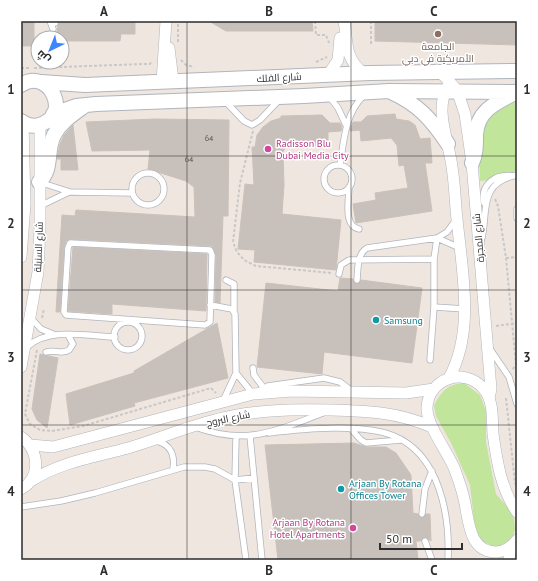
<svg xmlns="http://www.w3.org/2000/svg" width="538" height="581" font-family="'PT Sans',Cairo,sans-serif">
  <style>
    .green { fill: #c2e59c }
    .building { fill: #c8c1bb; stroke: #cbc1b9 }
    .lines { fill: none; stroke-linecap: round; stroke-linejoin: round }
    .service-casing { stroke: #b0b5bd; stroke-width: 7 }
    .minor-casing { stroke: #b0b5bd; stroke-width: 12 }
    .tertiary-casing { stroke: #b0b5bd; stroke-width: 16 }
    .path { stroke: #c8c8c8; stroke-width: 2; stroke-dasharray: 3 2; stroke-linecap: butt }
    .service { stroke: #fff; stroke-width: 5.5 }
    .minor { stroke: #fff; stroke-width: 11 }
    .tertiary { stroke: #fff; stroke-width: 14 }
    .grid { fill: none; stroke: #2d2d2d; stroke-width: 1; stroke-opacity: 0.55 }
    .education-dot { fill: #8d6e63; stroke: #fff; stroke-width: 1.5 }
    .hotel-dot { fill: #d1479c; stroke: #fff; stroke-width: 1.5 }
    .culture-dot { fill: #0f9aa8; stroke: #fff; stroke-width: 1.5 }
    .labels { text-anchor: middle; stroke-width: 3; stroke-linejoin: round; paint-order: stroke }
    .number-label { font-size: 8px; fill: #545250 }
    .education-label { font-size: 10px; fill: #785e54; stroke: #fff }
    .street-label { font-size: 10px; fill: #2d2d2d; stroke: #fff }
    .hotel-label { font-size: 10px; fill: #b23c85; stroke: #fff; text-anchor: start }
    .culture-label { font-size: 10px; fill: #0d838f; stroke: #fff; text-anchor: start }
    .neatline { fill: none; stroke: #2d2d2d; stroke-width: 1.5 }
    .grid-label { font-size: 13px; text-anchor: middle; font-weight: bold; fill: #2d2d2d }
  </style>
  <rect width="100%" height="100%" fill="#efe6e0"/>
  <path class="green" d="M514,102H517V177L480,181L479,136L491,114Z
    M464,383L480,395L486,411V442L496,494L510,510L514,519L515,529L513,536L503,546L496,547L485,543L479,537L475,529L470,485L451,443L436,416L434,406C441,391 448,384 464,383Z"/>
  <path class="building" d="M21,21H34V46H21Z
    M59,21H135V34H121L120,41H62V38H56Z
    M209,21H312L313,31H226Z
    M375,21H517V45L375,41Z
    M395,114L396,119L409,121L415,125L420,139L430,138L432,163H425L432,211L356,223L353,204L376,200L375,193L408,188L404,165L399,166L397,145L391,138L361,141L360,130L350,131L353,122H361L367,116Z
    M322,115L330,123H340L342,127L341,131L328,132V146H316V142L290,143L283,151L284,185L282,214L341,220L336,270L254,262L255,250L238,249L245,184L254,185L252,147H255L257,135L263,127L271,121L281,118V116Z
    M155,119L229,120L228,216H223L220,303L215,302L216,255L212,246L70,239L66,241L64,248L60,312H56L62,215L75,216L76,210L195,217L194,187L186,181L148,169L150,150L92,151L86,122Z
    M73,125L78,170H61V159H57L60,144L64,135Z
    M73,247L207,254L206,311L112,304V314L68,311Z
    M340,278L353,279L356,284L361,280L422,288L412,363L324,352L322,374L257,367L266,283L338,291Z
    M217,323L228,378L134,403L135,406L70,425L66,394L134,373V371Z
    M40,354L58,358L47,428L37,420L32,409Z
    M354,443L366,447H386L396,453L411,475L413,513L418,514L422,518L426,514H430L431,541L425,537L421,541H416L418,560H278L265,445Z"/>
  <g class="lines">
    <g class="service-casing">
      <path id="service" d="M50,21L53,29
        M55,23V21
        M329,96L338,108L346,125
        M225,101L244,121L252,125L260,120L280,99
        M340,165C344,140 345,114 364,95
        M324 179a14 14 0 1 1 28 0a14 14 0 1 1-28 0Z
        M132 189a16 16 0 1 1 32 0a16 16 0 1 1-32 0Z
        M39,182L70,192L132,193
        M349,187C349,200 343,226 359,229
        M484,203C480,184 496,173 513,176
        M40,206L69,192
        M517,209V218
        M437,238L460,248
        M482,238C488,211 478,183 517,175
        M70,243L210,250L212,255L210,322L205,325L66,315L64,312L68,248Z
        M339,274L341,265L349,260L434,259
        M226,280L234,284V311
        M357,280C358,269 357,254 367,248L437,238L447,232L455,221
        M210,305L232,309L235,314L236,373L223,401
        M434,307L465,309
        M30,317L41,329L53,334
        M114 336a14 14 0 1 1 28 0a14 14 0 1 1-28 0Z
        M27,347C48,327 87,336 115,337
        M490,349L509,377L517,404
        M46,352C55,349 62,355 69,350L73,344L68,335
        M430,360L434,307V259L437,238
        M253,368L254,375L263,387
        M236,373L253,394L268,386L324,378L340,382L353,392
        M195,427C247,446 275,431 323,413
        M351,429L361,440L366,443L401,440
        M269,433C304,429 361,423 394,436C440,455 450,516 448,560
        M250,436L262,560
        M236,437L235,480L246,560
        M156,441C171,444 175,456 173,469
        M21,507L61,501L95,493L184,467H205L215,469L235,480L254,478
        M422,514L425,489L432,471
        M425,541L432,560"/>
    </g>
    <g class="minor-casing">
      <path id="minor" d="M344,21C348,43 344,57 363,73
        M169,48L173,81
        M437,70L446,78L457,90L465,114L472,163L491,389L489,398
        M328,75L338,60L340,38
        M162,82L166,21
        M449,84C433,109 449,141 452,167C455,185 455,202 457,219C462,271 475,331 449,378
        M21,257L25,204L23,123
        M21,367L38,272L40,228V125
        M21,437C39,449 42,478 21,489
        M31,445L53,447L253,394L292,391L406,393L434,389
        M31,481C60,462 95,457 128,448C156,440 183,428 211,421C251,410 290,409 331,410C369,411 397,412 432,427
        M517,512C501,489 497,462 493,434C492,419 494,400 483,388C464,367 429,378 427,407C426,425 448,452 455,470C458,479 462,489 464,499C469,519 468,553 497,552C505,551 512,547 517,540
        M509,560L511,547"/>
    </g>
    <g class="tertiary-casing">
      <path id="tertiary" d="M41,82L85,85L370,73L517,71
        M21,85C48,67 72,113 42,124C35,127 27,126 21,121
        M391,92C419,105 431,119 448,144
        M53,114L76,106L96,104L304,96L389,91L517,92
        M472,163C476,154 476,145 476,135C477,111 495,103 515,93
        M39,182C53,170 46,151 54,135C60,123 72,115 83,107"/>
    </g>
    <path class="path" d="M315,21L316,35H326L329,43
      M371,21V46
      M178,42V21
      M181,60L186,65L194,67
      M316,62L327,57
      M21,68H30
      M34,68L143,64H150L152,61
      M253,131L240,183L233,242L237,252L244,260L256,266L332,273
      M495,199L498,206L506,258L516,365L512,370
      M506,258L517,257
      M42,318L44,309
      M496,326L517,323
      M37,350L25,414L30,424L40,430L52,431L83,426L211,388L216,393
      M506,398L515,483L517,486"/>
    <use href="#service" class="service"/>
    <use href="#minor" class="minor"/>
    <use href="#tertiary" class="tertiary"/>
  </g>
  <path class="grid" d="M187,21V560M351,21V560M21,156H517M21,290H517M21,425H517"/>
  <circle class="education-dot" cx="438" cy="34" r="4"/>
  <g class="hotel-dot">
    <circle cx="268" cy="149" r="4"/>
    <circle cx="353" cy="528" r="4"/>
  </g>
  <g class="culture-dot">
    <circle cx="376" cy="320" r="4"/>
    <circle cx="341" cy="489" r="4"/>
  </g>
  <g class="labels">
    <g class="number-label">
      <text x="209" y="141">64</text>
      <text x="189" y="162">64</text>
    </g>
    <g class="education-label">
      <text x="438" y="50">الجامعة<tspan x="438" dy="12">الأمريكية في دبي</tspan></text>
    </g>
    <g class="street-label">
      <text transform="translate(279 77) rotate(-3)" y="4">شارع الفلك</text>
      <text transform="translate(478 238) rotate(-95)" y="4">شارع المجرة</text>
      <text transform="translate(38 247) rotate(-88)" y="4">شارع السنبلة</text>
      <text transform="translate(228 418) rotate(-12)" y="4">شارع البروج</text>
    </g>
    <g class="hotel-label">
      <text x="276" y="147">Radisson Blu<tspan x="276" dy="12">Dubai Media City</tspan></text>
      <text x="345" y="526" text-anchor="end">Arjaan By Rotana<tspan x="345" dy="12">Hotel Apartments</tspan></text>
    </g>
    <g class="culture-label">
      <text x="384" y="324">Samsung</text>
      <text x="349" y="487">Arjaan By Rotana<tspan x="349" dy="12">Offices Tower</tspan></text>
    </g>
  </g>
  <rect width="538" height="581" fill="none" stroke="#ffffff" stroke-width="44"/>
  <g transform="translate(50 50) rotate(223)"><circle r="19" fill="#ffffff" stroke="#ababab"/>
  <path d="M0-3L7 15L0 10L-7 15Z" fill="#3f85fc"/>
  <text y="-6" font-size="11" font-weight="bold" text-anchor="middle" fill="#2d2d2d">ش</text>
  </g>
  <path d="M380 543v6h82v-6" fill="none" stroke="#2d2d2d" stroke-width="2"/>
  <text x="386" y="543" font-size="12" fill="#2d2d2d" stroke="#ffffff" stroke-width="3" paint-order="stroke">50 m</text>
  <rect x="22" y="22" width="494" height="537" class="neatline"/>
  <g class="grid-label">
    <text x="104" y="16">A</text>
    <text x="269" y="16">B</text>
    <text x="434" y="16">C</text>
    <text x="11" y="94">1</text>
    <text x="527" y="94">1</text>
    <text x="11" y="228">2</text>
    <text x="527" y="228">2</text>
    <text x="11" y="362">3</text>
    <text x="527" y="362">3</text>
    <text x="11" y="496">4</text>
    <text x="527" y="496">4</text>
    <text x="104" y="575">A</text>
    <text x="269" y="575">B</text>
    <text x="434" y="575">C</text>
  </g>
</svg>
